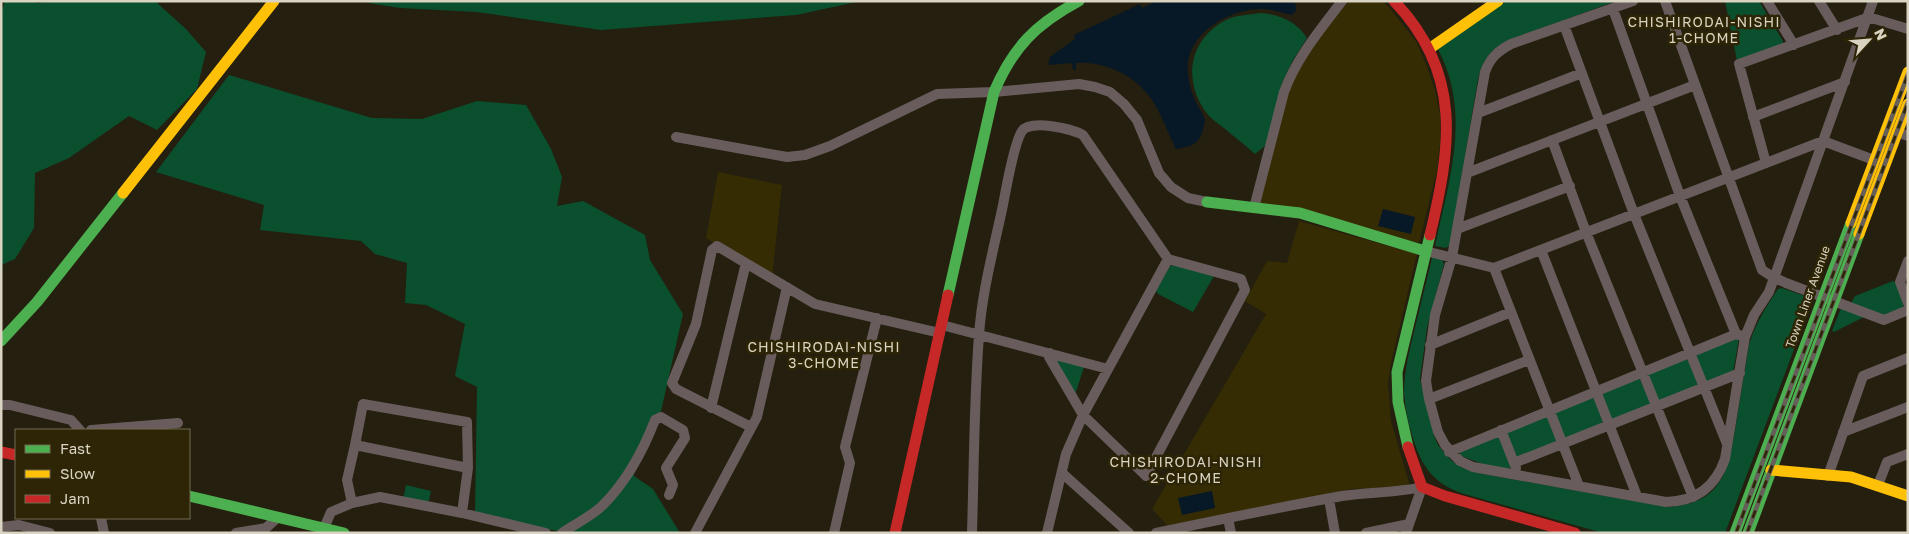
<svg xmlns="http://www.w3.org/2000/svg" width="1909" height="534" font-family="'Golos Text',sans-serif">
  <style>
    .built { fill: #352c04 }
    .green { fill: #0a502f }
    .water { fill: #071827 }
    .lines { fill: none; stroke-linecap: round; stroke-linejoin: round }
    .street { stroke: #685c5c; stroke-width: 10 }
    .fast { stroke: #4caf50; stroke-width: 11 }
    .slow { stroke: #ffc107; stroke-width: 11 }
    .jam { stroke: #c62828; stroke-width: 11 }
    .rail-casing { stroke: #655e59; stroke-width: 4.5 }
    .rail { stroke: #2d2505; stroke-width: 2.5; stroke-dasharray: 8; stroke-linecap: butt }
    .labels { text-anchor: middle; stroke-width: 5; stroke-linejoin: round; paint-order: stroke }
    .street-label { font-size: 12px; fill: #d9d4c2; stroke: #2d2505 }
    .neighbourhood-label { font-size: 14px; letter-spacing: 1px; fill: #d9d4c2; stroke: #2d2505 }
  </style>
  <rect width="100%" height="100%" fill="#241f0e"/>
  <path class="built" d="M1348,1H1382L1389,7L1417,43L1426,64L1435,90L1440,115V143L1437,170L1419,243L1261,205L1259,200L1291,84L1308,53Z
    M718,172L782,185L772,277L706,238Z
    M1299,221L1417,254L1391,363L1388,384L1391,421L1410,486L1351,489L1168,526L1152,509L1266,314L1245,301L1267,261L1287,263Z"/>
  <path class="green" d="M5,1H33L37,3L58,1H155L186,29L206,52L197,89L157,130L129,116L69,158L35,173L34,228L15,259L1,265V13Z
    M369,1H861L796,15L601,30L477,12L400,8L369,3Z
    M1507,1H1616L1506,41C1490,50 1482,61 1478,79L1450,245L1446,248L1435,246C1449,179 1472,115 1438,49Z
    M1725,1H1759L1783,41V44L1737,61Z
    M1260,13C1278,14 1297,21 1307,38L1293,60L1282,83L1266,145L1255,154C1247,147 1239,140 1231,134C1225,128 1216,123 1210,117C1182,85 1187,40 1226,20C1236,15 1248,15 1260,13Z
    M229,75L372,118L422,119L477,101L526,105L551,149L562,177L557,206L583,201L645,235L650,260L683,314L659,420L637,457L634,476L653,489L680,533H568L475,515L477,387L455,376L465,324L426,305L405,303L407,263L375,254L361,241L260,230L264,205L156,172Z
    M1432,258L1442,259L1444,264L1427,328L1420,379L1434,436L1438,445L1452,461L1459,466L1468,470L1483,474L1667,507C1726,504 1729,466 1737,418C1741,394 1745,369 1749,345C1755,324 1766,307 1778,289L1782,288L1813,299L1725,533H1603L1461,493C1433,483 1421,465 1413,438C1408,423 1405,408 1404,393C1404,372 1409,352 1414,332C1420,307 1426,283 1432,258Z
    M1174,265L1214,276L1193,312L1158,294L1156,291L1170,266Z
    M1893,281L1896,283L1904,305L1902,308L1883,315L1851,303L1855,296Z
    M1841,308L1864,317L1834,332L1832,331Z
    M1739,338L1733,373L1705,384L1696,354Z
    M1055,359L1084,367L1075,395Z
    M1686,359L1689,361L1699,387L1658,403L1647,376L1649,373Z
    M1639,378L1652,404L1611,421L1600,396L1602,392Z
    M1591,396L1595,398L1605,424L1563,442L1553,416L1555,411Z
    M1548,416L1557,443L1515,460L1506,434L1507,431Z
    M1499,436L1511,466L1509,469L1485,465L1459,455L1461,450Z
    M406,485L431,491L428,505L403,500Z"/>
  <path class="water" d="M1157,1H1293L1296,5V11L1292,15C1281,13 1272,9 1261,9C1227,9 1183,36 1188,74C1189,83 1191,92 1195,100C1198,107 1204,114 1205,121C1201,142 1196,146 1176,149C1167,131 1158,104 1144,90C1128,72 1100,61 1076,63V70H1073L1072,63L1048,65L1050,57L1075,39L1074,35L1140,4L1142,8Z
    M1383,209L1415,217L1411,234L1378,226Z
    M1212,491L1215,508L1182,515L1178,498Z"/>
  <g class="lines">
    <path class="street" d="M1633,1L1511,44C1498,51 1490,58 1485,72L1452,257L1435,315L1426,381L1429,399L1438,432L1445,445L1460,461L1473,467L1666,502C1697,501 1715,487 1725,459L1745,337L1754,315L1769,292L1873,1
      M1665,1L1762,270L1773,277L1786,283L1884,320L1908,310
      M1767,1L1794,45
      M1819,1L1837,30
      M1613,9L1680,196L1736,334
      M1564,25L1634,214L1727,444
      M1478,113L1582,73
      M1753,117L1845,82
      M1897,132L1908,136
      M676,137L787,157L805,155L830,146L937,94L994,92L1079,84L1095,87L1110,92L1124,104L1137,120L1159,173L1171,187L1188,198L1207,202
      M1552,140L1586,232L1693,497
      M1766,163L1739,64L1864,19H1875L1908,29
      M1467,173L1695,85
      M1254,208L1284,92C1297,57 1320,30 1342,1
      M1457,229L1570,186
      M1541,250L1637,496
      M1425,251L1494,268L1823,141L1874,160
      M1908,261L1900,282L1908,303
      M1494,268L1579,486
      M942,325L1108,369
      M1430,345L1511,312
      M1429,399L1529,360
      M1,405H10L71,420L80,430
      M711,408L746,263
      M751,427L676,389L672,383L696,324L712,250L717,246L815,304L940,333
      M91,430L178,423
      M1501,430L1516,468
      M1843,432L1908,407
      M355,445L363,404L467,422L468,468L462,513
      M1449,452L1736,334L1742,336
      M1514,463L1740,373
      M1062,473L1129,533
      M1828,476L1863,376L1908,358
      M1878,485L1887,462L1908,454
      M1329,499L1335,533
      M352,503L380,497L462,513L546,533
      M101,518L104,533
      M1228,518L1231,533
      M1,527L19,525L50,533
      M324,528L331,512L352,503L347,480L355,445L468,468
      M236,533L266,528L278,517
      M562,533C575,524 592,516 603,505C627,481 643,451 655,420L661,417L683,430L685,438L666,468L673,485L669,495
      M695,533L757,417L787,287
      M834,533L850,463L845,447L877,318
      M972,533C974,467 974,401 979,335C982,291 994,248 1003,205C1006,189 1014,143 1022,131C1030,119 1073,129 1083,135L1168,259L1241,279L1245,290L1146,476L1083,415L1049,357L1050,353
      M1047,533L1066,454L1083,415L1168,259
      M1156,533C1218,520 1280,507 1342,496C1369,492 1396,493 1422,487
      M1366,533L1409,524
      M1406,533L1422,487"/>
    <path class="fast" d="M1207,202L1300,213L1425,251
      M948,295L994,92C1013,47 1036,24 1079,1
      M1,341L37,302L123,193
      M1408,447L1398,402L1397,372L1430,235
      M189,496L344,533
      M1735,533L1851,223
      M1748,533L1859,234"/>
    <path class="slow" d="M1429,49L1498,1
      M123,193L274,1
      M1851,223L1908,72
      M1859,234L1908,104
      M1771,470L1851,477L1908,496"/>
    <path class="jam" d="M1394,1C1463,73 1451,147 1430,235
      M1408,447L1422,487L1445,496L1575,533
      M1,452L16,455
      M895,533L948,295"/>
    <g class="rail-casing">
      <path id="rail" d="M1736,533L1908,74
        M1747,533L1908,102"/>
    </g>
    <use href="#rail" class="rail"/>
  </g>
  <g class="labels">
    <g class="street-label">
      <text transform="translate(1808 297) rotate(-70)" y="4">Town Liner Avenue</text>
    </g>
    <g class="neighbourhood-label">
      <text x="1704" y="27">CHISHIRODAI-NISHI<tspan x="1704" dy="16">1-CHOME</tspan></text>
      <text x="824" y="352">CHISHIRODAI-NISHI<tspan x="824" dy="16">3-CHOME</tspan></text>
      <text x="1186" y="467">CHISHIRODAI-NISHI<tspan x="1186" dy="16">2-CHOME</tspan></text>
    </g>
  </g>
  <rect width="1909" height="534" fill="none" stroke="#d9d4c2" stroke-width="5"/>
  <rect x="15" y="429" width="175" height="90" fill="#2d2505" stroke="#726b51"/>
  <rect x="25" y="445" width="25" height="8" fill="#4caf50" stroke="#726b51"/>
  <text x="60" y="454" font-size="15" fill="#d9d4c2">Fast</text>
  <rect x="25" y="470" width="25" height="8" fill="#ffc107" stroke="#726b51"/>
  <text x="60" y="479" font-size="15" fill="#d9d4c2">Slow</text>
  <rect x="25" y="495" width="25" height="8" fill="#c62828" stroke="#726b51"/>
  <text x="60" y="504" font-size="15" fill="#d9d4c2">Jam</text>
  <g transform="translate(1869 40) rotate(64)" stroke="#2d2505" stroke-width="4" paint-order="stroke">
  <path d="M0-4L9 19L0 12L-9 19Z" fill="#d9d4c2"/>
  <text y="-8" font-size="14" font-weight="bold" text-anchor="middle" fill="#d9d4c2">N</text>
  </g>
</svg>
